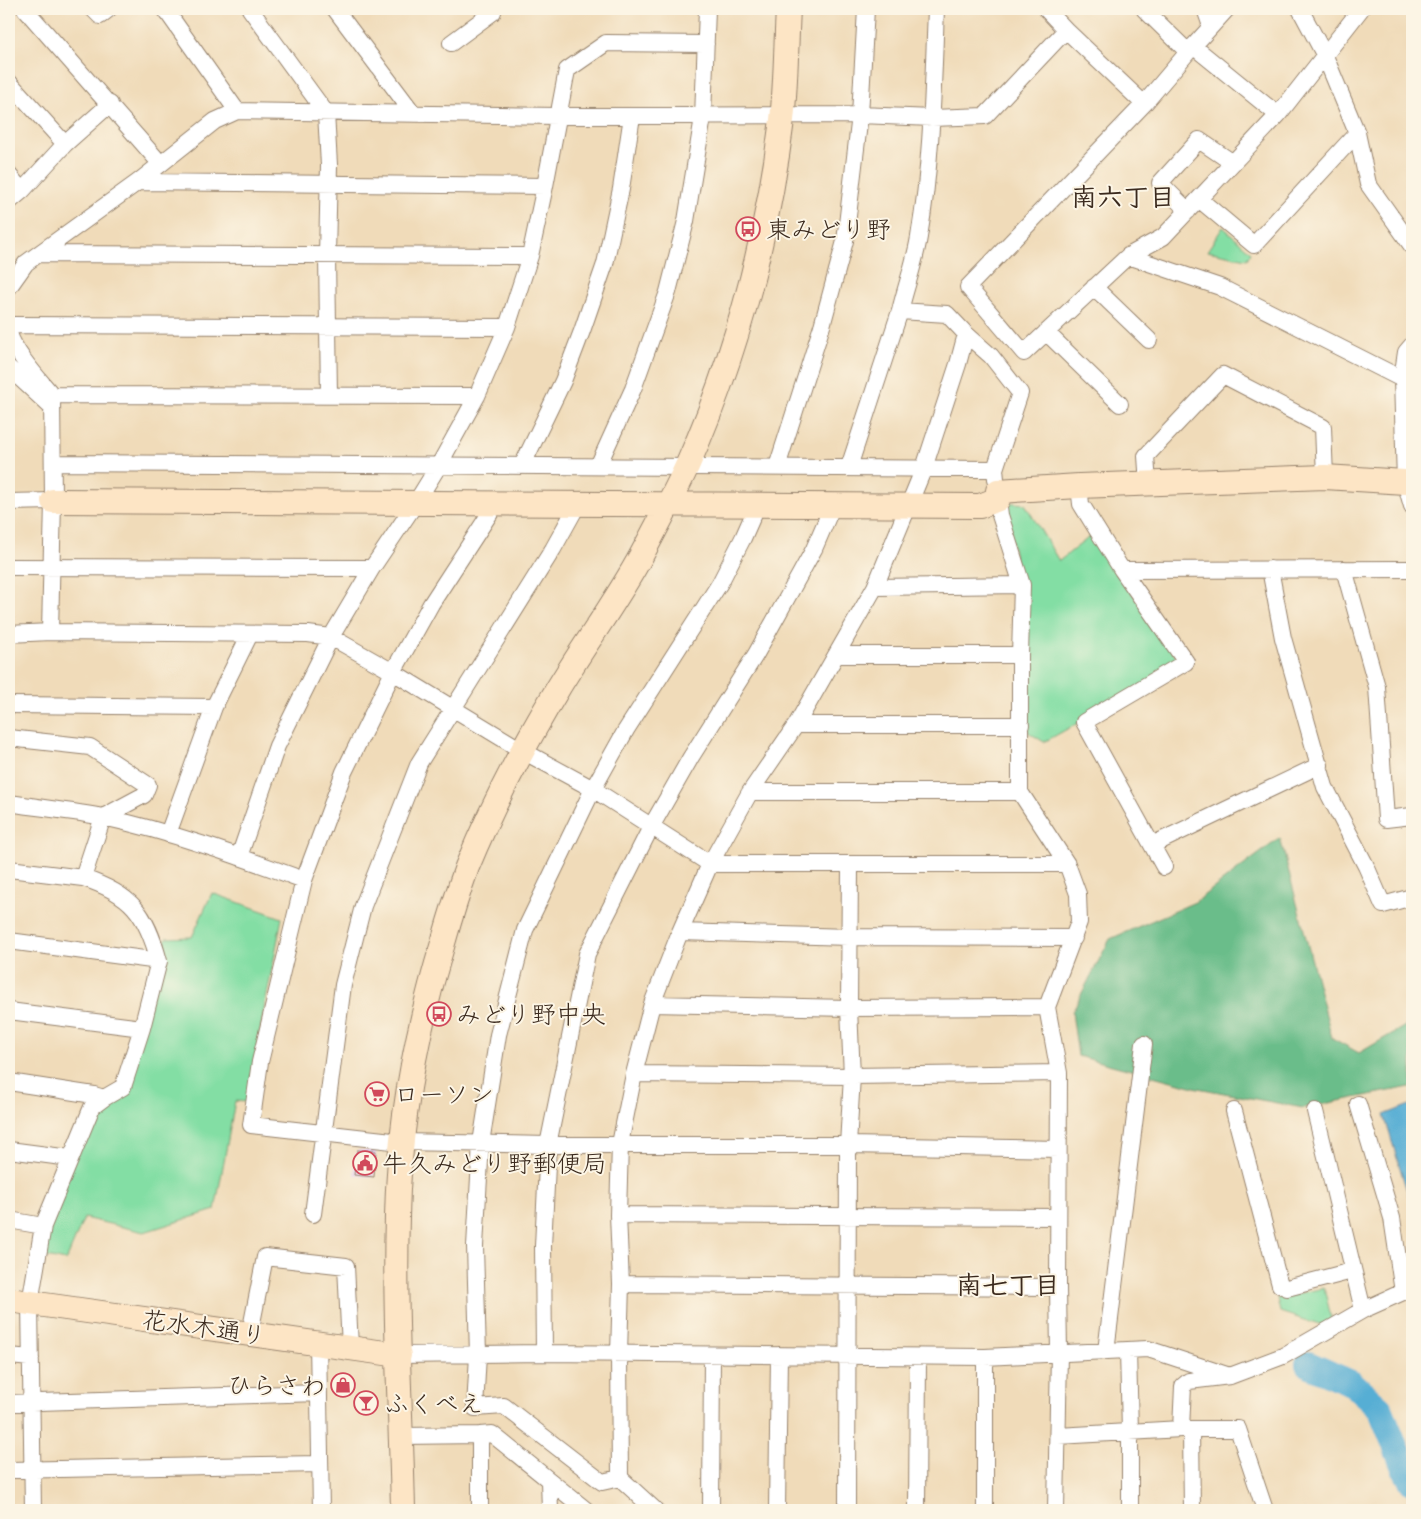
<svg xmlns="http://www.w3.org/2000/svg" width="1421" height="1519" font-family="Caveat,'Klee One',sans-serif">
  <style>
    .green { fill: #83dea4; stroke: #5f8461 }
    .forest { fill: #6abd8a; stroke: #527454 }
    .water { fill: #57aed4; stroke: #496c79 }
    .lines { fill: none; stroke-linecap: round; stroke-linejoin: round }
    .river { stroke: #57aed4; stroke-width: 26 }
    .building { fill: #d2b4f3 }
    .street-casing { stroke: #96826c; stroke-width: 18 }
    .secondary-casing { stroke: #96826c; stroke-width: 26 }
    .street { stroke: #fff; stroke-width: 16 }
    .secondary { stroke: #fde5c5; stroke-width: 24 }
    .labels { text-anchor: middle; stroke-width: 4; stroke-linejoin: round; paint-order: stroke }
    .poi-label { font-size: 25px; fill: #3b2a1e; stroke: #fcf5e5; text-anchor: start }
    .street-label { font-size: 25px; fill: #3b2a1e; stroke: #fcf5e5 }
    .neighbourhood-label { font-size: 26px; font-weight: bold; fill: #3b2a1e; stroke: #fcf5e5 }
  </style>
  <rect width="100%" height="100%" fill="#fcf5e5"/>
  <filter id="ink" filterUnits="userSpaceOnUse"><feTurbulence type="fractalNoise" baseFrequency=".02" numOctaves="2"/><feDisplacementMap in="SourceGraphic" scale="10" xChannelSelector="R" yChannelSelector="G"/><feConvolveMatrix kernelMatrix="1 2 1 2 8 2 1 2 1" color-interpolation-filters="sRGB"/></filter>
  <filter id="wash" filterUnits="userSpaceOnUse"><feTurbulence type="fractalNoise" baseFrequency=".0096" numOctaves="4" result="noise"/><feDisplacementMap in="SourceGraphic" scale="20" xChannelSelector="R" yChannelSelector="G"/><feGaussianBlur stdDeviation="1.12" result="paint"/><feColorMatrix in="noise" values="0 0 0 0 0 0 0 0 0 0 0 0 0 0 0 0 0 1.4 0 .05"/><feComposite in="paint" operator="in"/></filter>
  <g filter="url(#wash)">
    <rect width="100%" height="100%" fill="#f0dbb9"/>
    <path class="green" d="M1223,227L1251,252L1247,259L1207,251Z
      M1004,502L1025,504L1059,561L1092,535L1182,665L1044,742L1028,732L1027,619Z
      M212,893L282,918L246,1102L235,1101L215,1210L144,1232L84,1218L66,1261L41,1256L70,1158L123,1087L166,938L192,937Z
      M1324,1288L1332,1321L1322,1326L1280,1312L1277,1298Z"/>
    <path class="forest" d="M1280,838L1332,1038L1359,1053L1412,1022V1085L1410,1087L1303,1108L1198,1088L1078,1056L1072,1012L1110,939L1195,902Z"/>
    <path class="water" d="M1412,1104V1208L1384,1115Z"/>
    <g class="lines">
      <path class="river" d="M1308,1364L1353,1384L1380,1408L1404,1468L1412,1482"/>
    </g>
    <g id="blocks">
      <path class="building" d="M357,1150L376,1151L374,1177L354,1175Z"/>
    </g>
  </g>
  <g filter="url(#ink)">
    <use href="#blocks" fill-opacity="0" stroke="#96826c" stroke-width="1"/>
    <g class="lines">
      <g class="street-casing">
        <path id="street" d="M25,9L160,163
          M93,9L100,16L109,9
          M165,9L237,111
          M250,9L326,113L329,165L327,256L329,395
          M335,9L413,113
          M936,9C933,85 932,161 919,237C915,262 906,286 900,311L947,314L966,334L991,356L1020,393L995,469L996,479
          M1144,9L1188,52
          M1205,9L1211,26
          M1227,9L1188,52L1144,104L968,287L1024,353L1128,256L1220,287L1402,379
          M1300,9L1325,56L1357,133L1368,184L1412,246
          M1066,30L1144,104
          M451,43L493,12
          M1193,46L1278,115
          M9,82L65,144
          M9,175L22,191
          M138,182L545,186
          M1199,199L1254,245L1357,133
          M9,202L22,191L65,144L110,104
          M1188,211L1160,183L1199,140L1233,163
          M39,254L530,256
          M1128,256L1163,237L1278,115L1361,9
          M9,287L26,263L138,182L215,121L237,111L558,116L860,115L932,118L985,116L1066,30L1046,9
          M1094,287L1149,340
          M9,325L507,327
          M1046,332L1120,404
          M9,333C14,352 39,379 52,395L53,501L50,632
          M1412,345L1406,352L1402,379L1405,482L1412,506
          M9,368L51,407
          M52,395L477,396
          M53,463L995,469
          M522,466L563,381L582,331L605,264L621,189L632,116
          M598,466L633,389L668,292L686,221L703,117L707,9
          M777,467L822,326L845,241L860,115L866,9
          M849,467L900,311
          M1148,484L1146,456L1223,375L1323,427L1325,477
          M1079,486L1081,504L1122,570L1186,662L1084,722L1164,867
          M998,499L1000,515L1022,585L1020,655V792L1067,864L1078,894L1079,922L1047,1007L1059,1073L1058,1287L1059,1353L1056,1510
          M9,502L53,501
          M9,567L372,568
          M1270,569L1283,638L1325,787L1366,866L1383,905L1412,897
          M1344,569L1377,687L1386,819L1412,816
          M1122,570L1412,569
          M875,587L1022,585
          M9,634L50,632L308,634L331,637L393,672L523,751L593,789L710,864H1067
          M837,655H1020
          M9,705L214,707
          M796,725H1021
          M9,738L90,747L148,785L144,795L103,817L83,878L9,869
          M750,792H1020
          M9,803C40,808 72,811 103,817C172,832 238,856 304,880L260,1062L251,1125L401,1142L548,1145H848L1058,1149
          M168,834L214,707L250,634
          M1152,845L1320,765
          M239,857L277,746L331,637L372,568L415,504L439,465L477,396L507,327L530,256L545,186L567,70L606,43L706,44
          M83,878C132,894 146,913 159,961
          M304,880L344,772L393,672L431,604L496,504
          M680,932L849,937L1074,938
          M9,941L159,961L142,1028L123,1087L104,1098
          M652,1004L849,1008L1047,1007
          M9,1011L142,1028
          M634,1074L852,1076L1059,1073
          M9,1082L94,1095L104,1098L92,1107L43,1226L30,1303L33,1510
          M1358,1104L1392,1218L1403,1292
          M1234,1111L1280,1285L1287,1288L1352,1271
          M1315,1111L1363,1310
          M9,1150L70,1158
          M313,1214L343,985L363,906L419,763L553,549L578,504
          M618,1215L1058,1217
          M9,1220L43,1226
          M621,1284L1058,1287
          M250,1333L265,1257L346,1266L350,1347
          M318,1342L321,1510
          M1128,1350L1130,1432V1510
          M1106,1351L1144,1044
          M544,1353L543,1246L548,1145L587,954L651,827L691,757L756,654L814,549L833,505
          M399,1355L544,1353L985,1357L1148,1349L1230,1376
          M9,1356L31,1358
          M985,1357V1510
          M9,1403L319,1393
          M1181,1429L1183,1386L1189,1381L1230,1376L1283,1356L1363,1310L1412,1288
          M1191,1430L1192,1510
          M402,1436L480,1435
          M1058,1436L1181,1429H1238L1265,1510
          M9,1470L319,1464
          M620,1478L619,1354L621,1284L618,1215L620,1144L634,1074L652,1004L680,932L710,864L750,792L796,725L875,587L924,468L958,364L966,334
          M549,1481L550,1510
          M480,1510V1435L492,1434L586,1510
          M655,1510L620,1478L602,1482L504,1406L475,1408L478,1355L475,1246L481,1143L498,1035L525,930L593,789L626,730L720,583L743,538L758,504
          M711,1510L712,1355
          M777,1510L779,1355
          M847,1510L848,1145L852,1076L849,1008L850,865
          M917,1510L918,1357"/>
      </g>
      <g class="secondary-casing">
        <path id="secondary" d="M53,501L980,506L998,499V491L1079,486L1325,477L1405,482
          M9,1300L399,1355
          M403,1510C401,1412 394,1314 397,1216C399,1123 416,1032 443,943C450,918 458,892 467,867C492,806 523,747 557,690C584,645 616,602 641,556C657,526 674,495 688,464C737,354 767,238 782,120C786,83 786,46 788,9"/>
      </g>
      <use href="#street" class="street"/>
      <use href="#secondary" class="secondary"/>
    </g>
  </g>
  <defs>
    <g id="bus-ring" transform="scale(1.25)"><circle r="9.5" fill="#fcf5e5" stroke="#d1495b" stroke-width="1.5"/><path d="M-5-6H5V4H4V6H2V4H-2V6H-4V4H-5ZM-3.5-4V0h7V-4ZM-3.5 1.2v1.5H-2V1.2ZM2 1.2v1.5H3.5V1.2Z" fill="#d1495b"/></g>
    <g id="supermarket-ring" transform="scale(1.25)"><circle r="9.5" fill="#fcf5e5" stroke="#d1495b" stroke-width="1.5"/><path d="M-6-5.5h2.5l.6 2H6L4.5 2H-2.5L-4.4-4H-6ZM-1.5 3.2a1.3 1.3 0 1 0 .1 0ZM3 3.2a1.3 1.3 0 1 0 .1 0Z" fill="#d1495b"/></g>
    <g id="civic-ring" transform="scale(1.25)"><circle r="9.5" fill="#fcf5e5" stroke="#d1495b" stroke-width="1.5"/><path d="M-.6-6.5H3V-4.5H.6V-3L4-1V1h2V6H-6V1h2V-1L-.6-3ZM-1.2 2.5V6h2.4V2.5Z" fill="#d1495b"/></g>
    <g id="shop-ring" transform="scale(1.25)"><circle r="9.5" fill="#fcf5e5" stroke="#d1495b" stroke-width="1.5"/><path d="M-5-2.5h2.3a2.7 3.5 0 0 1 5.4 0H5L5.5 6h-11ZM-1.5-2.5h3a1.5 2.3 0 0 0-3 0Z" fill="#d1495b"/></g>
    <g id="bar-ring" transform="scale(1.25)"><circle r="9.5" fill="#fcf5e5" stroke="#d1495b" stroke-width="1.5"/><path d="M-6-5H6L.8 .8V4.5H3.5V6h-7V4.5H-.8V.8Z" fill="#d1495b"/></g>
  </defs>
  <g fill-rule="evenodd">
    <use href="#bus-ring" x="748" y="229"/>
    <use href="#bus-ring" x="439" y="1014"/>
    <use href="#supermarket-ring" x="377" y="1094"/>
    <use href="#civic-ring" x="365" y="1163"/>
    <use href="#shop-ring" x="343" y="1385"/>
    <use href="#bar-ring" x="366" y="1403"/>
  </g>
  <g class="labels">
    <g class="poi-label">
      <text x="766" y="238">東みどり野</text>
      <text x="456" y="1023">みどり野中央</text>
      <text x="394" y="1103">ローソン</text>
      <text x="382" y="1172">牛久みどり野郵便局</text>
      <text x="326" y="1394" text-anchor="end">ひらさわ</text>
      <text x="384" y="1412">ふくべえ</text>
    </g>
    <g class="street-label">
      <text transform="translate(204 1327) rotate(8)" y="9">花水木通り</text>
    </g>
    <g class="neighbourhood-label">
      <text x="1123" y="206">南六丁目</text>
      <text x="1008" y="1294">南七丁目</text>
    </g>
  </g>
  <rect width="1421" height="1519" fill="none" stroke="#fcf5e5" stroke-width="30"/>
</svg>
